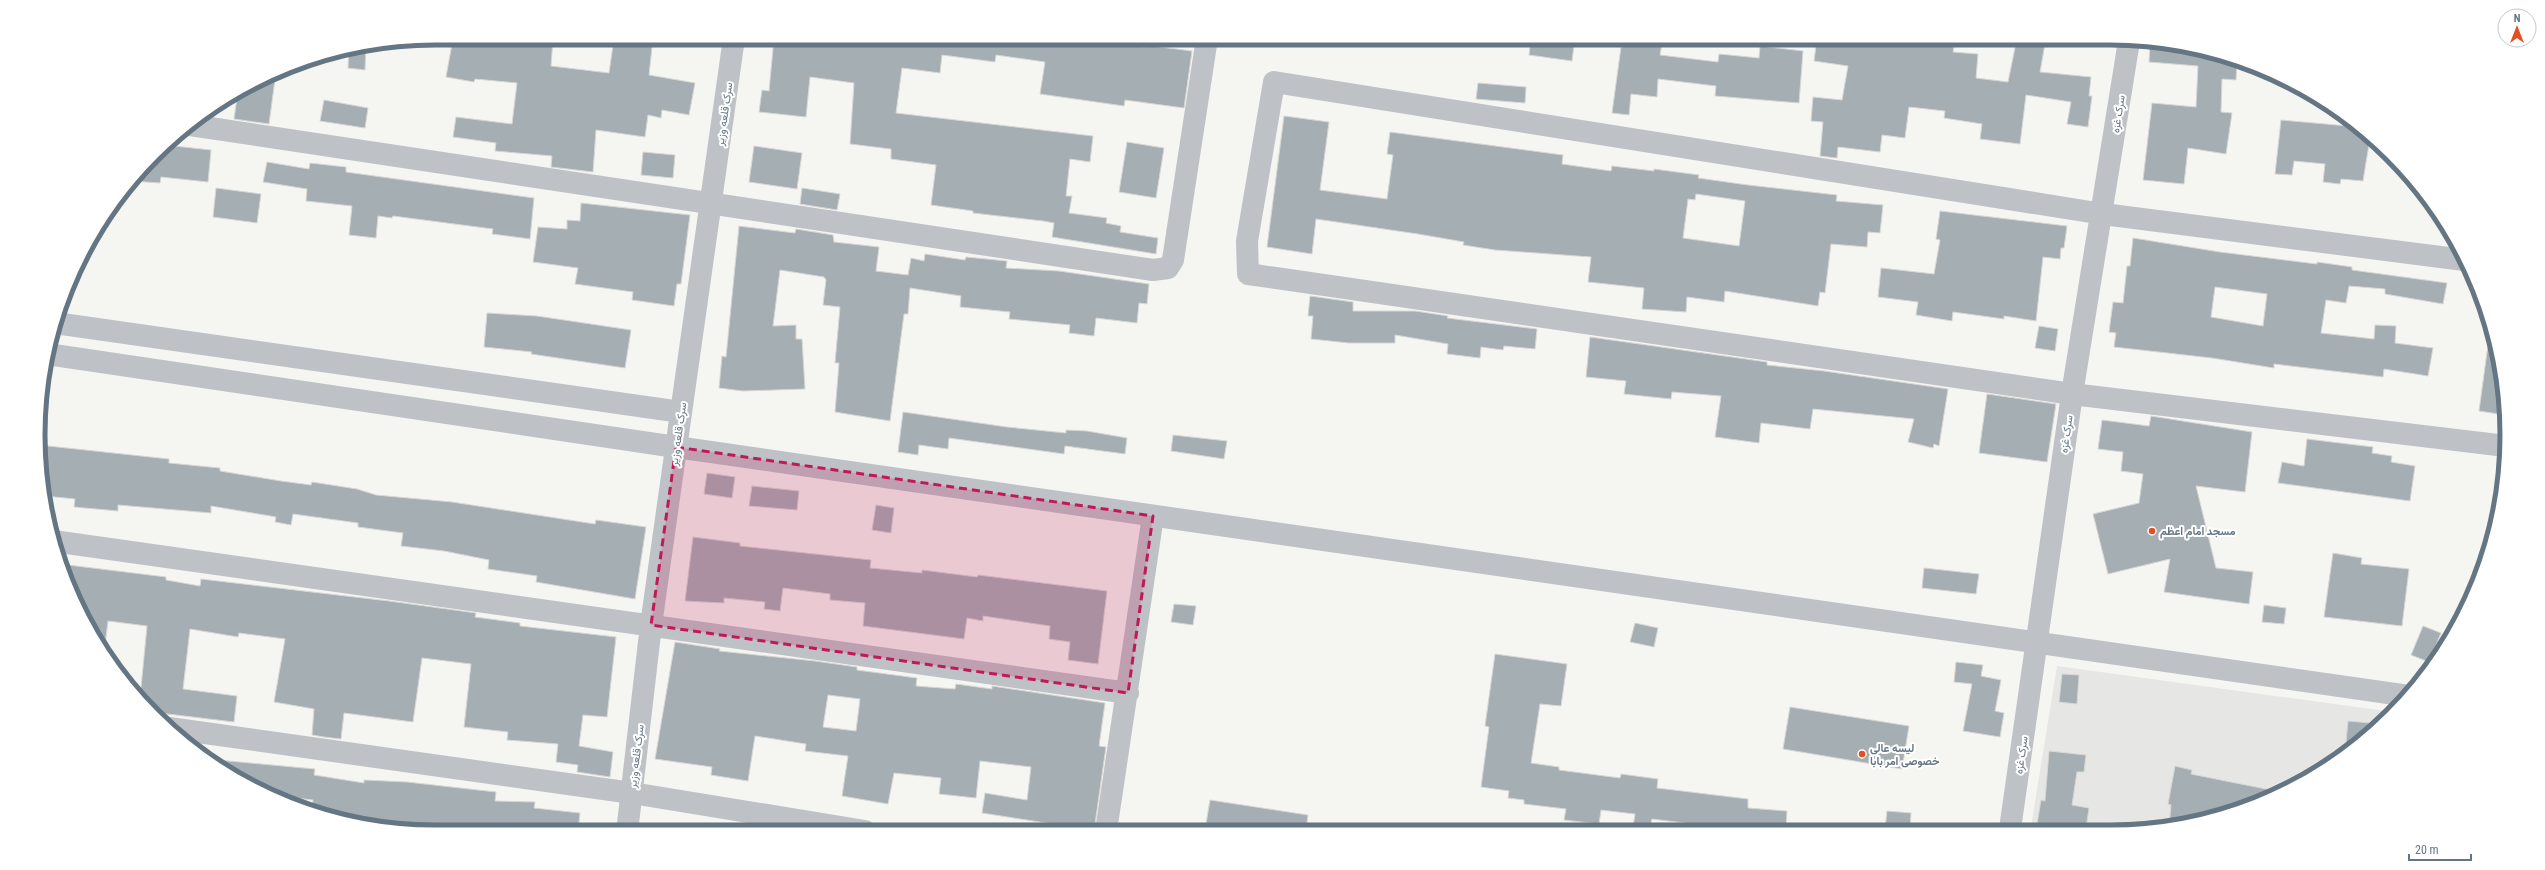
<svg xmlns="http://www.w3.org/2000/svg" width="2545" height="870" font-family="'Roboto Condensed',Vazirmatn,sans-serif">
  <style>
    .built { fill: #e6e7e5 }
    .building { fill: #a5aeb3; stroke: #d7d7d4; fill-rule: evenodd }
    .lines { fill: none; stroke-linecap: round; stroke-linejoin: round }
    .minor { stroke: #bec2c6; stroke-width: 22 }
    .marked { fill: #c2185b; fill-opacity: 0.2; stroke: #c2185b; stroke-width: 3; stroke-dasharray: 8 5; stroke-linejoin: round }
    .poi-dot { fill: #e64d21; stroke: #fff; stroke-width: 1.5 }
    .labels { text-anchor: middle; stroke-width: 4; stroke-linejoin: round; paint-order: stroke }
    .street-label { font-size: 11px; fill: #647583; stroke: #fff }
    .poi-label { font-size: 11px; font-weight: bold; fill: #647583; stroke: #fff; text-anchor: start }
    .rim { fill: none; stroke: #647583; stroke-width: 5 }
  </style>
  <rect width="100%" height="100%" fill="#f5f5f1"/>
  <path class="built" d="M2057,666L2393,712L2372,734L2309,779L2262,802L2162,829H2040L2031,827Z"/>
  <path class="building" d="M465,38H553L551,66L609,73L614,38H653L649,75L695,83L689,115L662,110L661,118L648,115L645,137L596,130L593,172L551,167L552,156L495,151L496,143L453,137L456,117L512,124L517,83L475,79L474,82L446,77L452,44L464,46Z
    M774,38H944L967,41V38H1093L1092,40L1145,47V45L1192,51L1184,108L1125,100L1124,106L1040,94L1045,62L996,55L995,62L942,55L940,73L902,68L896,113L1093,136L1090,162L1070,159L1066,196H1072L1069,213L1107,218L1106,223L1121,226L1120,232L1158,238L1156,254L1052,237L1054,223L1043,221L973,213V211L931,205L936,165L891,159V149L850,144L854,83L810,77L806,117L759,112L762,90L769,91Z
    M1531,38H1575L1572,61L1529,55Z
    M1625,38H1663L1660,55L1718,62L1719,54L1759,58L1760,46L1803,51L1799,103L1715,96L1716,86L1658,79L1657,97L1631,94L1629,115L1612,113L1621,47H1623Z
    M1817,38H1907V41L1954,47L1953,52L1978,54L1976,78L2008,82L2017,38H2046L2040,72L2091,77L2089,96H2092L2088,127L2067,124L2071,102L2026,95L2020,144L1980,139L1982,124L1944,118L1945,111L1909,107L1905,138L1882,135L1880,152L1838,147L1837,158L1820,156L1823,122L1811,121L1813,97L1842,100L1848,66L1814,61Z
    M2150,43L2213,51L2237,61L2236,80L2222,79L2221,112L2232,113L2226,154L2188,148L2184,184L2143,180L2152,103L2196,107L2198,66L2149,62Z
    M366,45L365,70L348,68L349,48Z
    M276,72L269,124L234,119L238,91Z
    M1478,83L1526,87L1525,103L1476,99Z
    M324,100L368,108L365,128L320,121Z
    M1284,116L1329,122L1320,190L1387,199L1393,155L1387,154L1390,132L1563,155L1562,164L1611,171L1612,166L1654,171V169L1699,175L1698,178L1748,185L1837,195L1836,201L1883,205L1880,233L1868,232L1867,247L1831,244L1825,293L1820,292L1818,306L1725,291L1724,302L1687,297L1686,312L1642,309L1644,288L1588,282L1591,257L1495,250L1463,245L1464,242L1418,234L1316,219L1312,254L1267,247ZM1696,194L1745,201L1739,246L1683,238L1688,199L1695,200Z
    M2281,120L2359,127L2370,138L2363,181L2341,179L2340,184L2323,182L2325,164L2294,161L2292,175L2275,174Z
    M1127,142L1164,148L1156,198L1119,192Z
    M165,145L211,150L208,182L161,177L160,183L132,181Z
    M754,146L802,153L797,189L749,182Z
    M643,152L675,155L673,178L641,175Z
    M267,162L309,169L310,163L346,167V172L534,198L530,239L492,234L493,229L393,216L392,218L378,216L376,238L349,235L352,206L306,201L307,189L263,182Z
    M216,188L261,194L257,223L213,217Z
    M802,188L840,194L837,210L800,204Z
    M581,203L690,215L681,284H677L674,306L632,300L633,292L575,284L578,268L533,262L538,227L567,229V220L580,221Z
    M1940,211L2067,226L2064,248H2061L2060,259L2043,257L2036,321L2004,316V319L1953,312L1952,321L1916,315L1918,302L1878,297L1881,268L1934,274L1940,240L1936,239Z
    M739,226L795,233L796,229L833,235L834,242L879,247L876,271L908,275L911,258L924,261L925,254L965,260L966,257L1007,261L1006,268L1059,271L1149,284L1147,304L1139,303L1137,323L1096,318L1094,336L1069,333L1070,325L1009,319L1010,312L960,307L961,296L910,288L908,314H904L890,421L835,412L839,363H835L840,307L823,305L826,280L824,277L780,270L773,326L796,325V339H802L805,389L743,391L719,388L722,356L726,357Z
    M2133,238L2220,252L2317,264V262L2352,267V270L2447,283L2443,304L2385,294V289L2349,286L2346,303L2326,300L2321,333L2374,339L2375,325L2396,326L2395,343L2433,348L2428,376L2384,369L2383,377L2274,364V368L2212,358L2114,347L2116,333L2109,332L2113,302L2123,303L2127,266H2130ZM2215,287L2267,294L2263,326L2211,317Z
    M1310,296L1353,302V311H1415L1448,316L1447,318L1537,329L1535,349L1504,346L1503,350L1481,347L1480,358L1447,354L1448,344L1395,335V343H1349L1311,339L1313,316H1308Z
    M487,313L537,316L631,330L625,368L531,354L532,352L484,347Z
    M2039,326L2058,329L2055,351L2035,348Z
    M2490,330L2504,383L2505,415L2479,411Z
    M1590,337L1767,362V365L1824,371L1948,389L1939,446L1934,444L1933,448L1908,442L1914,419L1813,409L1810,429L1761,423L1759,443L1715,437L1721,396L1672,392L1671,399L1624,394L1626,381L1586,377Z
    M1987,394L2056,404L2047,462L1979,453Z
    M903,412L1007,427L1066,433V430L1087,431L1127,438L1125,454L1065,446L1064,454L949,438L948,449L919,445L918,455L898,452Z
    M2151,416L2252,432L2245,492L2196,486L2216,568L2253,572L2249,604L2164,592L2170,559L2108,574L2093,514L2139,503L2143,474L2121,471L2123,452L2098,449L2102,420L2149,426Z
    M1173,435L1227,441L1224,459L1171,451Z
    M2307,439L2373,447L2372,453L2392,456L2391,462L2415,466L2410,501L2278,483L2282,462L2304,466Z
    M39,445L169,459V463L220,468V471L281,481L311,485L312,482L357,489L376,495L452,502L595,524L596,520L646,527L635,599L536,582L537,576L488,569L489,560L444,551L401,546L403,533L358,527V523L293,514L291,525L275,522L276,517L211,506V513L118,505V511L74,507L75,499L45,496L39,461Z
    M707,473L735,477L732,498L704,494Z
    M752,486L799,491L797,510L749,506Z
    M876,505L894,508L891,533L872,530Z
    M693,537L740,543V546L871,560L870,568L922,573V570L977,577L978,575L1107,591L1098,664L1068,660L1070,642L1049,639L1050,626L983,616V621L967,618L964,639L863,626L865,603L830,600V594L783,588L780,611L764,609L765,602L724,598V603L685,601Z
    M2333,553L2362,558L2361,564L2409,569L2402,626L2324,617Z
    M60,564L166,577V580L200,586L201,579L389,601L476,613L475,617L520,623V626L616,637L607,717L583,715L579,746L613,752L610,777L577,772L578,765L556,762L558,744L507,740L508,732L464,727L471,664L422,658L413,722L344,713L341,739L324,737L312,735L314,709L274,702L285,639L239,633L238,637L190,629L183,689L237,696L234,722L151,712L140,698L147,626L108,621L104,653L68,587Z
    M1924,568L1979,574L1976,594L1922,588Z
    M1174,604L1196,606L1193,625L1171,622Z
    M2264,605L2286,608L2284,624L2262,622Z
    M1635,623L1658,628L1654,647L1630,642Z
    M2423,626L2441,633L2429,662L2411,655Z
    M675,642L720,649L719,651L815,661L857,667V670L917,678L916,686L955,689L956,684L992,689V686L1105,703L1099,746L1106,747L1094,831H1078V828L982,813L985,793L1027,800L1031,767L980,761L976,798L939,794L941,778L894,773L888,804L842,796L848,756L805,751L806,744L755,736L748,781L711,775L712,767L655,759ZM828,695L860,699L856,731L823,727Z
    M1495,654L1567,664L1561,706L1540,704L1531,763L1559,767V770L1620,778L1621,774L1658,779L1657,788L1748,799V808L1787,811L1786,829L1709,830V826L1652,819L1649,830L1633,827L1635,814L1601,810L1599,824L1564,820L1566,809L1524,804V800L1508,798L1509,791L1481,787L1489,727L1485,726Z
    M1956,662L1983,665L1981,676L2001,680L1995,711L2004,713L2000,737L1963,731L1972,684L1954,682Z
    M2062,674L2079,675L2077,704L2059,702Z
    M1790,707L1909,726L1902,769L1783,749Z
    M2348,721L2381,724L2345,753Z
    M2049,751L2086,755L2084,772H2077L2072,805L2089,808L2086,829H2066L2037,824L2041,800L2045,801Z
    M207,759L315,769L314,775L364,783V780L407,782L496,792L495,801L535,802L534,808L580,813L578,832H435L409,829V823L332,819L312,811L313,800L270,795Z
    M2175,766L2192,770L2191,774L2281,792L2262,802L2169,827L2171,805L2168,804Z
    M1210,800L1308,815L1306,830H1205Z
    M1887,811L1911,813L1910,829H1885Z"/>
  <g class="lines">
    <path class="minor" d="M190,125L1153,270L1168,268L1173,260L1207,38
      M2464,260L2103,214L1274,82L1247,241L1248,274L2072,394L2506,446
      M55,323L681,412
      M47,354L676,447L2409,696
      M53,541L1128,693
      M169,728L632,793L865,831
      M2010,829L2072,394L2129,41
      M1106,831L1153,516
      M627,832L651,625L734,38"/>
  </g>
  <path class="marked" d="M676,447L1153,516L1128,693L651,625Z"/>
  <g class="poi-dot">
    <circle cx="2152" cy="531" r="4"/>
    <circle cx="1862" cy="754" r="4"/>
  </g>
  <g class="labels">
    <g class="street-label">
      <text transform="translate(724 114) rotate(-82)" y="4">سرک قلعه وزیر</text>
      <text transform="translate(2118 114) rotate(-81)" y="4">سرک غزه</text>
      <text transform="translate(678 434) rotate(-82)" y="4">سرک قلعه وزیر</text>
      <text transform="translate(2066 434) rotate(-82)" y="4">سرک غزه</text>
      <text transform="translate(2021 755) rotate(-82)" y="4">سرک غزه</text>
      <text transform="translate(636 756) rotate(-83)" y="4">سرک قلعه وزیر</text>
    </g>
    <g class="poi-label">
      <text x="2160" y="535">مسجد امام اعظم</text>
      <text x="1870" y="752">لیسه عالی<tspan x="1870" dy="13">خصوصی امر بابا</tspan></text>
    </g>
  </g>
  <path d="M0 0H2545V870H0ZM435 45H2110A390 390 0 0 1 2500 435V435A390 390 0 0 1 2110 825H435A390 390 0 0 1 45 435V435A390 390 0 0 1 435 45Z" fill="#fff" fill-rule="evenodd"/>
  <path class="rim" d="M435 45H2110A390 390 0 0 1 2500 435V435A390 390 0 0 1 2110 825H435A390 390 0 0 1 45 435V435A390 390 0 0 1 435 45Z"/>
  <g transform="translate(2517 28)"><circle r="19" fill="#ffffff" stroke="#c1c8cd"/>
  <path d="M0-3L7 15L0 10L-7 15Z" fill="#e64d21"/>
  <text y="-6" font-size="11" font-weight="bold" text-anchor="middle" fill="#647583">N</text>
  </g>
  <path d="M2409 854v6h62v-6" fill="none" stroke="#647583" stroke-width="2"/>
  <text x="2415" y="854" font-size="12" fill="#647583" stroke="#ffffff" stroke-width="3" paint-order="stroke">20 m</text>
</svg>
